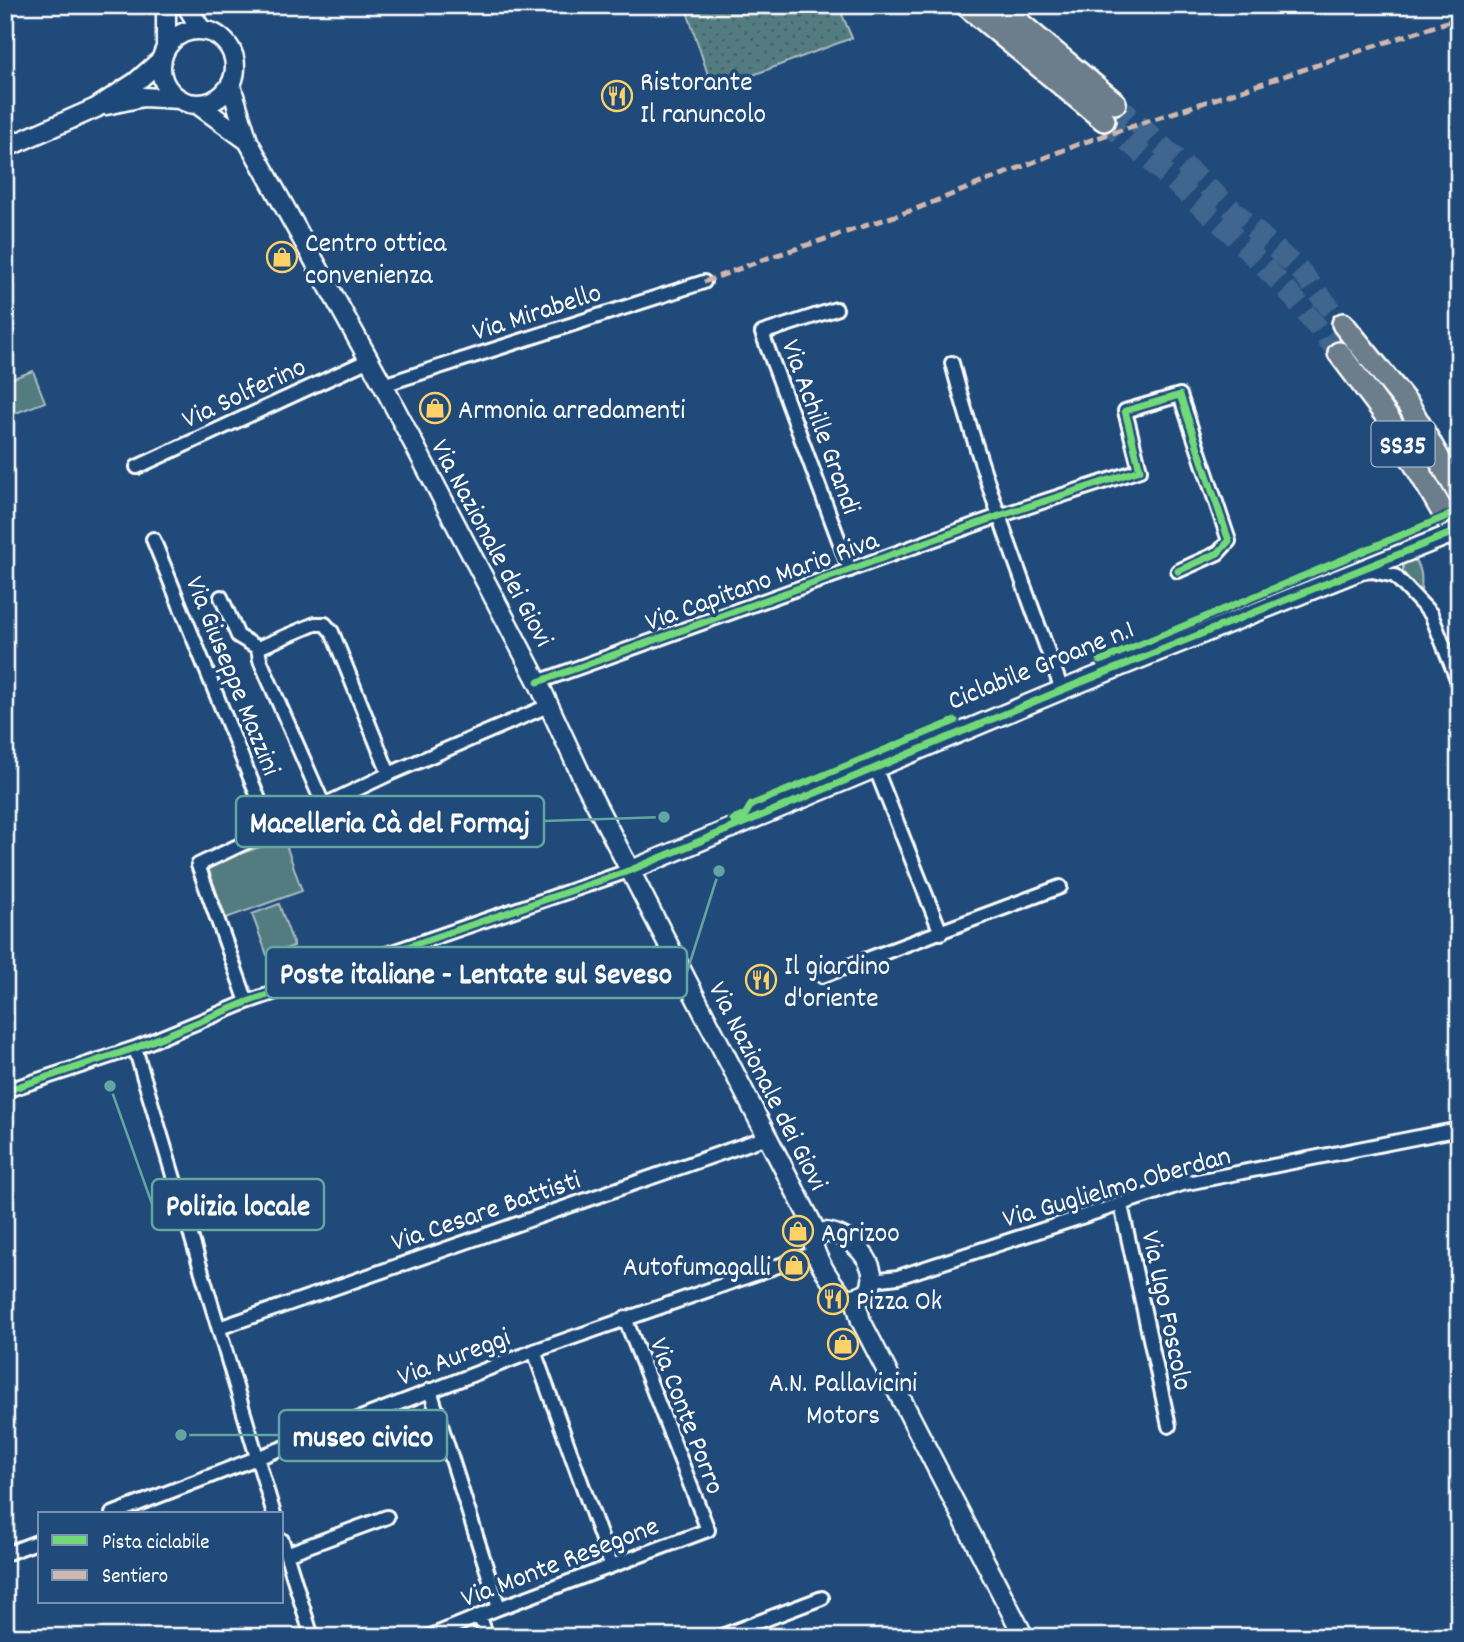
<svg xmlns="http://www.w3.org/2000/svg" width="1464" height="1642" font-family="Dekko,sans-serif">
  <style>
    .grass { fill: url(#grass-tufts); stroke: #a9bdc0; stroke-width: 2 }
    .garden { fill: url(#garden-dots); stroke: #a9bdc0; stroke-width: 2 }
    .pitch { fill: #537b81; stroke: #a9bdc0; stroke-width: 2 }
    .lines { fill: none; stroke-linecap: round; stroke-linejoin: round }
    .highway-tunnel { stroke: #41658e; stroke-width: 21; stroke-dasharray: 21 10; stroke-linecap: butt }
    .street-casing { stroke: #fff; stroke-width: 18 }
    .secondary-casing { stroke: #fff; stroke-width: 23 }
    .highway-casing { stroke: #fff; stroke-width: 26 }
    .street { stroke: #1f4a7a; stroke-width: 12 }
    .secondary { stroke: #1f4a7a; stroke-width: 18 }
    .highway { stroke: #6c7d8b; stroke-width: 21 }
    .secondary-bridge-casing { stroke: #fff; stroke-width: 23; stroke-linecap: butt }
    .secondary-bridge { stroke: #1f4a7a; stroke-width: 18 }
    .quiet { stroke: #d1b7ad; stroke-width: 5; stroke-dasharray: 10 5; stroke-linecap: butt }
    .cycleway-casing { stroke: #1f4a7a; stroke-width: 11 }
    .cycleway { stroke: #71d979; stroke-width: 7 }
    .labels { text-anchor: middle; stroke-width: 7; stroke-linejoin: round; paint-order: stroke }
    .shield { fill: #1f4a7a; stroke: #bcc9d7; stroke-width: 2 }
    .shield-label { font-size: 26px; font-weight: bold; fill: #fff }
    .poi-label { font-size: 28px; fill: #fff; stroke: #1f4a7a; text-anchor: start }
    .street-label { font-size: 28px; fill: #fff; stroke: #1f4a7a }
    .leader { fill: none; stroke: #63a6a1; stroke-width: 2.5 }
    .callout-dot { fill: #63a6a1; stroke: #1f4a7a; stroke-width: 2.5 }
    .callout { fill: #1f4a7a; stroke: #63a6a1; stroke-width: 2.5 }
    .callout-label { font-size: 30px; text-anchor: middle; font-weight: bold; fill: #fff }
  </style>
  <defs>
    <pattern id="grass-tufts" width="24" height="20" patternUnits="userSpaceOnUse" patternTransform="scale(1.75)"><rect width="24" height="20" fill="#537b81"/><path d="M3 7l-1-3M5 7V3M7 7l1-3M15 17l-1-3M17 17v-4M19 17l1-3" fill="none" stroke="#4f6164"/></pattern>
    <pattern id="garden-dots" width="8" height="8" patternUnits="userSpaceOnUse" patternTransform="scale(1.75)"><rect width="8" height="8" fill="#537b81"/><path d="M2 2h.1M6 6h.1" fill="none" stroke="#4f6164" stroke-width="1.8" stroke-linecap="round"/></pattern>
  </defs>
  <rect width="100%" height="100%" fill="#1f4a7a"/>
  <filter id="ink" filterUnits="userSpaceOnUse"><feTurbulence type="fractalNoise" baseFrequency=".0143" numOctaves="2"/><feDisplacementMap in="SourceGraphic" scale="14" xChannelSelector="R" yChannelSelector="G"/><feConvolveMatrix kernelMatrix="1 2 1 2 8 2 1 2 1" color-interpolation-filters="sRGB"/></filter>
  <g filter="url(#ink)">
    <path class="grass" d="M1410,557C1423,564 1422,579 1421,592L1403,573V560Z"/>
    <path class="garden" d="M685,5H838L852,38L713,90Z"/>
    <path class="pitch" d="M33,371L45,402L5,417V381Z
      M284,839L302,891L226,918L207,865Z
      M279,904L294,946L267,955L252,914Z"/>
    <g class="lines">
      <path class="highway-tunnel" d="M1115,103L1302,273L1343,324
        M1104,120L1230,232L1287,290L1339,353"/>
      <g class="street-casing">
        <path id="street" d="M836,309L762,333L850,570
          M952,363C981,474 1023,582 1062,690
          M383,385L704,282
          M137,467L369,360
          M153,539L271,829
          M1363,572L1372,571L1395,576L1431,614L1459,684
          M221,597L238,636L258,648
          M258,648L315,624H325L332,632L389,774
          M258,648L260,660L323,804
          M538,682L999,516L1140,470L1125,411L1180,395L1229,541L1218,553L1178,571
          M875,767L941,933
          M822,976L1060,887
          M247,1002L198,865L389,774L548,706
          M135,1048L274,1514
          M5,1091L135,1048L247,1002L631,870
          M1121,1205L1169,1426
          M873,1280L898,1277L1182,1184L1459,1129
          M219,1328L767,1137
          M534,1351L611,1565
          M430,1390L499,1608
          M112,1514L534,1351L815,1253
          M282,1540L312,1637
          M5,1554L40,1541
          M286,1554L387,1517
          M480,1617L487,1637
          M428,1637L499,1608L708,1530L625,1318
          M719,1637L822,1598"/>
      </g>
      <g class="secondary-casing">
        <path id="secondary" d="M166,5V48
          M186,5L201,29
          M161 67a37 37 0 1 1 74 0a37 37 0 1 1-74 0Z
          M231,86L248,141L383,385L538,682L584,781L818,1235
          M197,104L248,141
          M106,105L143,97L179,99
          M5,148L96,108L136,82L161,60
          M631,870L1062,690L1446,536
          M824,1232C851,1233 884,1266 868,1293C861,1296 854,1300 846,1297C836,1292 813,1255 814,1244C814,1237 819,1234 824,1232Z
          M855,1299L861,1321L1024,1637"/>
      </g>
      <g class="highway-casing">
        <path id="highway" d="M966,5L1104,120
          M998,5L1115,103
          M1343,324L1409,406L1459,494
          M1339,353L1390,421L1459,540"/>
      </g>
      <use href="#street" class="street"/>
      <use href="#secondary" class="secondary"/>
      <use href="#highway" class="highway"/>
      <g class="secondary-bridge-casing">
        <path id="secondary-bridge" d="M1446,536L1459,530"/>
      </g>
      <use href="#secondary-bridge" class="secondary-bridge"/>
      <path class="quiet" d="M704,282L765,259L913,210L1079,144L1459,18"/>
      <g class="cycleway-casing">
        <path id="cycleway" d="M1100,661L1459,511
          M538,682L999,516L1140,470L1125,411L1180,395L1229,541L1218,553L1178,571
          M733,820L745,815L751,805L955,721
          M5,1091L135,1048L247,1002L631,870L1062,690L1459,530"/>
      </g>
      <use href="#cycleway" class="cycleway"/>
    </g>
  </g>
  <defs>
    <g id="restaurant-ring" transform="scale(1.575)"><circle r="9.5" fill="#1f4a7a" stroke="#ffd166" stroke-width="1.5"/><path d="M-5-6h1v4h1v-4h1v4h1v-4h1v5L-1.5 .5V6h-2V.5L-5-1ZM5-6V6H3V1.5H1.5Q1.5-4 5-6Z" fill="#ffd166"/></g>
    <g id="shop-ring" transform="scale(1.575)"><circle r="9.5" fill="#1f4a7a" stroke="#ffd166" stroke-width="1.5"/><path d="M-5-2.5h2.3a2.7 3.5 0 0 1 5.4 0H5L5.5 6h-11ZM-1.5-2.5h3a1.5 2.3 0 0 0-3 0Z" fill="#ffd166"/></g>
  </defs>
  <g fill-rule="evenodd">
    <use href="#restaurant-ring" x="617" y="96"/>
    <use href="#shop-ring" x="282" y="257"/>
    <use href="#shop-ring" x="435" y="408"/>
    <use href="#restaurant-ring" x="761" y="980"/>
    <use href="#shop-ring" x="798" y="1231"/>
    <use href="#shop-ring" x="794" y="1265"/>
    <use href="#restaurant-ring" x="833" y="1299"/>
    <use href="#shop-ring" x="843" y="1344"/>
  </g>
  <g class="labels">
    <rect class="shield" x="1371.5" y="421.5" width="63" height="45" rx="5"/>
    <g class="shield-label">
      <text x="1403" y="453">SS35</text>
    </g>
    <g class="poi-label">
      <text x="640" y="90">Ristorante<tspan x="640" dy="32">Il ranuncolo</tspan></text>
      <text x="305" y="251">Centro ottica<tspan x="305" dy="32">convenienza</tspan></text>
      <text x="458" y="418">Armonia arredamenti</text>
      <text x="784" y="974">Il giardino<tspan x="784" dy="32">d'oriente</tspan></text>
      <text x="821" y="1241">Agrizoo</text>
      <text x="771" y="1275" text-anchor="end">Autofumagalli</text>
      <text x="856" y="1309">Pizza Ok</text>
      <text x="843" y="1391" text-anchor="middle">A.N. Pallavicini<tspan x="843" dy="32">Motors</tspan></text>
    </g>
    <g class="street-label">
      <text transform="translate(536 310) rotate(-18)" y="10">Via Mirabello</text>
      <text transform="translate(243 391) rotate(-25)" y="10">Via Solferino</text>
      <text transform="translate(823 426) rotate(70)" y="10">Via Achille Grandi</text>
      <text transform="translate(494 542) rotate(62)" y="10">Via Nazionale dei Giovi</text>
      <text transform="translate(761 579) rotate(-20)" y="10">Via Capitano Mario Riva</text>
      <text transform="translate(1040 663) rotate(-22)" y="10">Ciclabile Groane n.1</text>
      <text transform="translate(235 675) rotate(68)" y="10">Via Giuseppe Mazzini</text>
      <text transform="translate(770 1085) rotate(63)" y="10">Via Nazionale dei Giovi</text>
      <text transform="translate(1116 1185) rotate(-16)" y="10">Via Guglielmo Oberdan</text>
      <text transform="translate(485 1209) rotate(-19)" y="10">Via Cesare Battisti</text>
      <text transform="translate(1169 1310) rotate(78)" y="10">Via Ugo Foscolo</text>
      <text transform="translate(453 1355) rotate(-21)" y="10">Via Aureggi</text>
      <text transform="translate(689 1415) rotate(69)" y="10">Via Conte Porro</text>
      <text transform="translate(559 1560) rotate(-21)" y="10">Via Monte Resegone</text>
    </g>
  </g>
  <path class="leader" d="M664 817L544 821M719 871L687 972M110 1086L152 1204M181 1435L279 1435"/>
  <g class="callout-dot">
    <circle cx="664" cy="817" r="7"/>
    <circle cx="719" cy="871" r="7"/>
    <circle cx="110" cy="1086" r="7"/>
    <circle cx="181" cy="1435" r="7"/>
  </g>
  <g class="callout">
    <rect x="236" y="796" width="308" height="51" rx="7"/>
    <rect x="266" y="947" width="421" height="51" rx="7"/>
    <rect x="152" y="1179" width="172" height="51" rx="7"/>
    <rect x="279" y="1410" width="168" height="51" rx="7"/>
  </g>
  <g class="callout-label">
    <text x="390" y="832">Macelleria Cà del Formaj</text>
    <text x="476" y="983">Poste italiane - Lentate sul Seveso</text>
    <text x="238" y="1215">Polizia locale</text>
    <text x="363" y="1446">museo civico</text>
  </g>
  <rect width="1464" height="1642" fill="none" stroke="#1f4a7a" stroke-width="28"/>
  <rect x="14" y="14" width="1436" height="1614" fill="none" stroke="#fff" stroke-width="2.5" filter="url(#ink)"/>
  <rect x="38" y="1512" width="245" height="91" fill="#1f4a7a" stroke="#7992af" stroke-width="2"/>
  <rect x="52" y="1535" width="35" height="10" fill="#71d979" stroke="#7992af" stroke-width="2"/>
  <text x="102" y="1548" font-size="21" fill="#ffffff">Pista ciclabile</text>
  <rect x="52" y="1570" width="35" height="10" fill="#d1b7ad" stroke="#7992af" stroke-width="2"/>
  <text x="102" y="1582" font-size="21" fill="#ffffff">Sentiero</text>
</svg>
